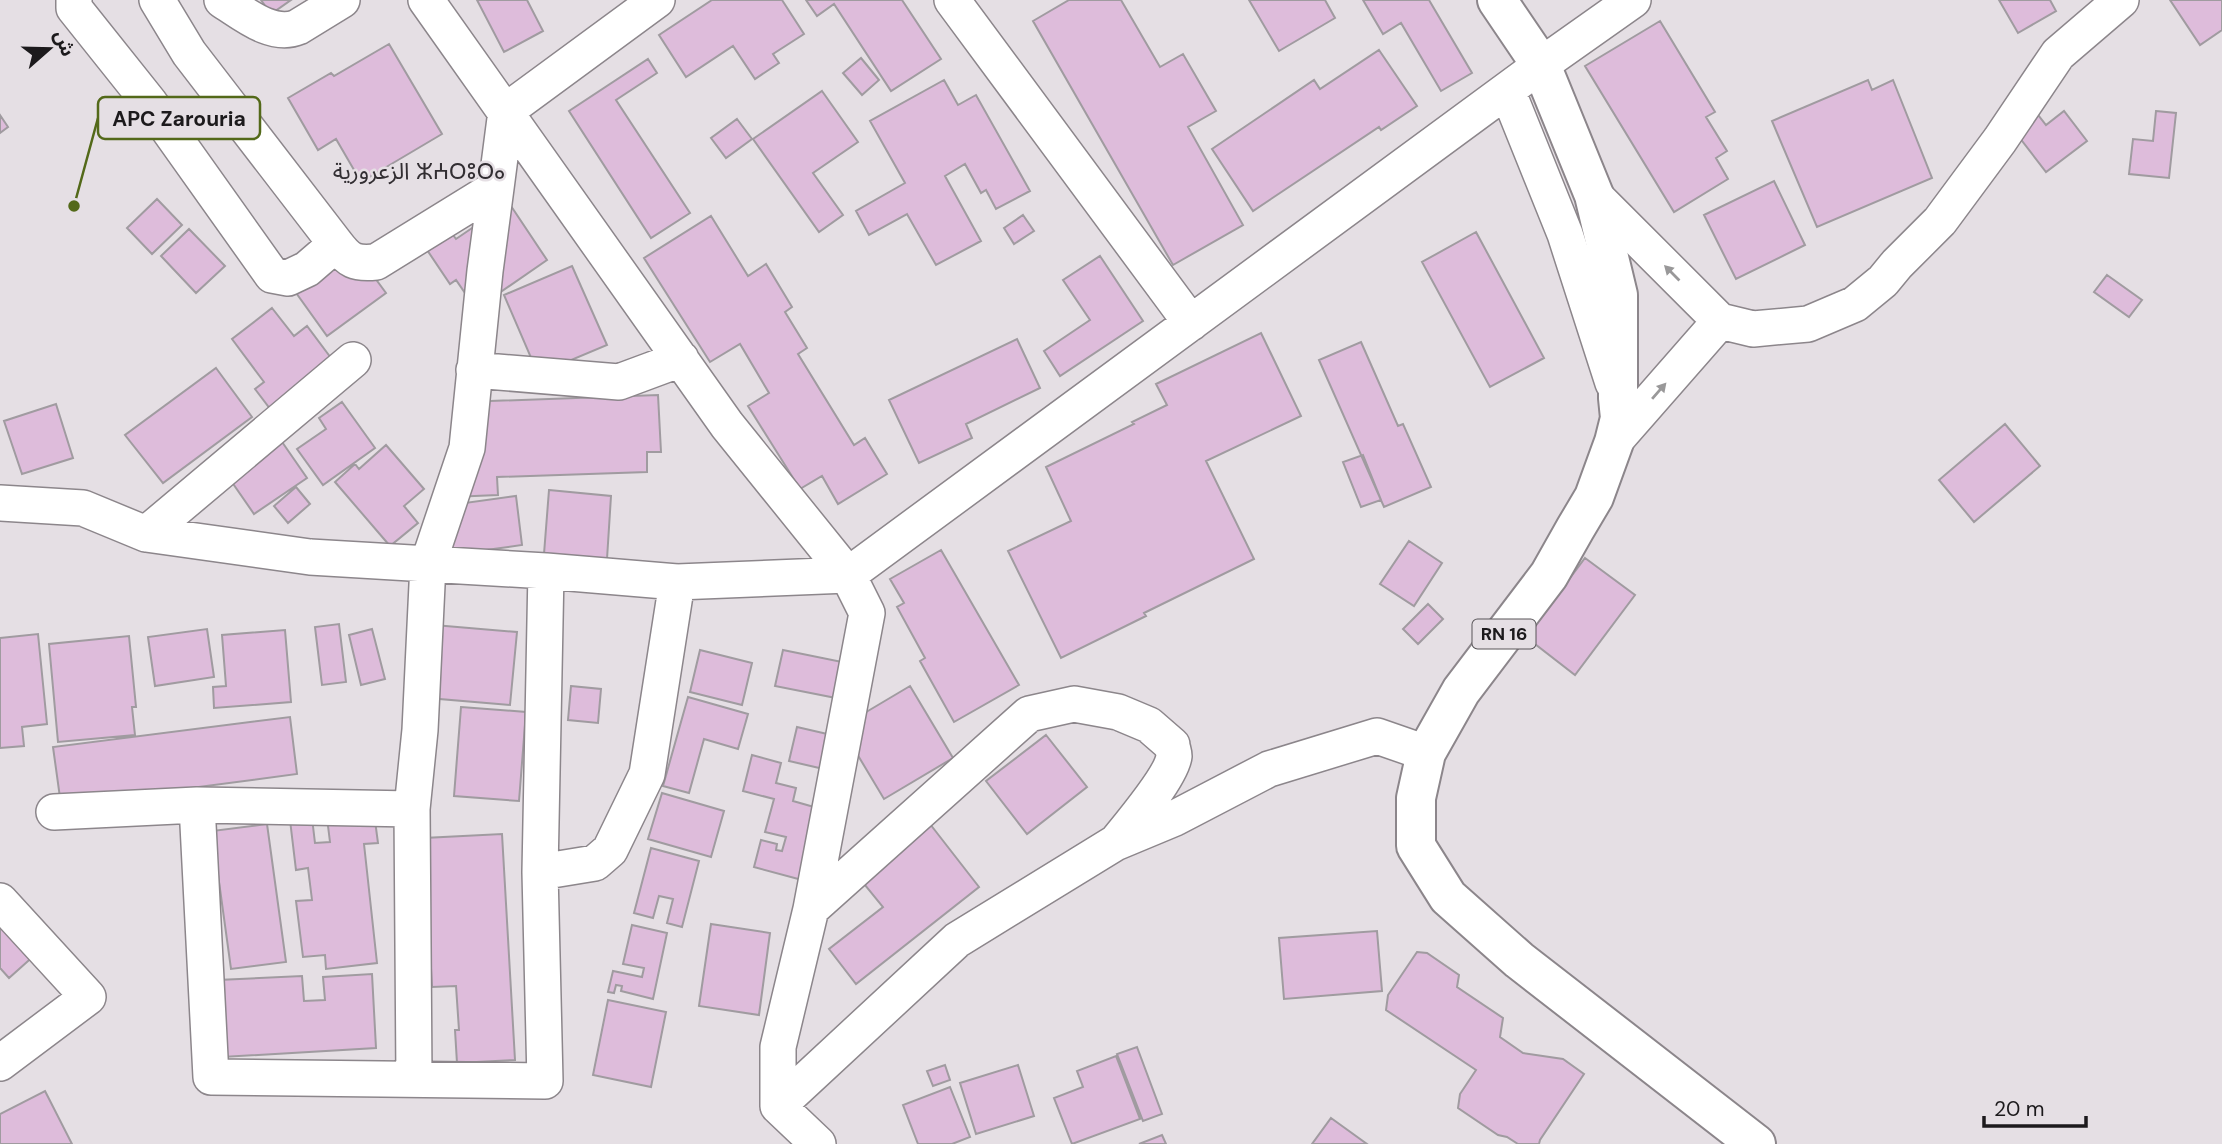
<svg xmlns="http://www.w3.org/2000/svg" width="2222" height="1144" font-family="'DM Sans','Noto Sans Arabic','Noto Sans Tifinagh',sans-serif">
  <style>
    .building { fill: #debcdb; stroke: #a09ba0; stroke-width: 2 }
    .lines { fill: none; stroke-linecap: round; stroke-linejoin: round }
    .minor-casing { stroke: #8c868b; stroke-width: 38 }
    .major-casing { stroke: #8c868b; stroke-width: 42 }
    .minor { stroke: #fff; stroke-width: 35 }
    .major { stroke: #fff; stroke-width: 38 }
    .oneway { fill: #999899 }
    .labels { text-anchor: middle; stroke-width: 5; stroke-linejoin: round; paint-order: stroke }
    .shield { fill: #e5dfe4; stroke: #585558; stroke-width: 2 }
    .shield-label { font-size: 18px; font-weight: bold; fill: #1c1a1c }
    .quarter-label { font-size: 23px; fill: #322e32; stroke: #e5dfe4 }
    .leader { fill: none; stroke: #536919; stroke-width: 2.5 }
    .callout-dot { fill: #536919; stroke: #e5dfe4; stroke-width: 2.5 }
    .callout { fill: #e5dfe4; stroke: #536919; stroke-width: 2.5 }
    .callout-label { font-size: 21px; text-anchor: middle; font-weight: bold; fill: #1c1a1c }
  </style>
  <rect width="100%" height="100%" fill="#e5dfe4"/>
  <path class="building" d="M261,0H291L271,14Z
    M477,0H527L543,31L504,52Z
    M712,0H782L804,34L773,54L779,63L755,79L733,46L686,77L659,35Z
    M806,0H902L941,59L891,91L834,4L817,16Z
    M1069,0H1121L1160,67L1183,54L1216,111L1188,127L1243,225L1173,265L1033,21Z
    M1249,0H1325L1335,18L1279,51Z
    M1363,0H1429L1472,73L1441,91L1401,23L1383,34Z
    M1999,0H2050L2056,11L2018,33Z
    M2170,0H2222V30L2200,45Z
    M1660,21L1715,112L1706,117L1727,151L1716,158L1728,179L1674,212L1585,66Z
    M389,44L442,134L361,182L336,139L318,150L288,98L331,73L334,76Z
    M1379,50L1417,106L1381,130L1379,127L1253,211L1212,149L1314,80L1320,89Z
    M861,58L879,80L862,95L843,73Z
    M648,59L657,73L616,100L690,213L651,238L569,111Z
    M944,80L958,105L976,95L1030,191L996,209L986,190L981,193L965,164L945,176L981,241L936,265L907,214L869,235L856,211L905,183L870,121Z
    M1868,80L1872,90L1893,80L1932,178L1817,227L1772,121Z
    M822,91L858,142L813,173L843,215L819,232L753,139Z
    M2032,107L2046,125L2064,111L2087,141L2046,172L2009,124Z
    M2156,111L2176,113L2169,178L2129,174L2133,139L2153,141Z
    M0,115L8,127L0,133Z
    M737,119L752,139L726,158L711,138Z
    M1774,181L1805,245L1736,279L1704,215Z
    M157,199L182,225L152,254L127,228Z
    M509,203L547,260L476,309L456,280L450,284L421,241L445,224L456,239Z
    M1023,215L1034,231L1014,244L1004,228Z
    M711,216L748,276L766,264L792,307L785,312L807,348L798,354L854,445L865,438L887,474L838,504L822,476L800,489L748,406L769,393L740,344L710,362L644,258Z
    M189,229L225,266L196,293L161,256Z
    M1476,232L1544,358L1490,387L1422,262Z
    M347,240L386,293L327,336L289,283Z
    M1100,256L1143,321L1060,376L1044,351L1090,320L1063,280Z
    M572,266L607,345L538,374L504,295Z
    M2107,275L2142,300L2129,317L2094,292Z
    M272,308L294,336L307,326L334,362L271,410L255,389L264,382L232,339Z
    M1261,333L1301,416L1206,461L1254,559L1144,613L1146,616L1061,658L1008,551L1071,521L1046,467L1134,424L1132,422L1167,405L1156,384Z
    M1017,339L1040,388L966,424L972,438L919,463L889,400Z
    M1361,342L1398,426L1403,424L1431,487L1384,507L1319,360Z
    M216,368L252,417L163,483L125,435Z
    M658,395L661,452H647V472L497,477L498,495L451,497L463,402Z
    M342,402L375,448L323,485L297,449L326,429L319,418Z
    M56,404L73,458L22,474L4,421Z
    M2005,424L2040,466L1974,522L1939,480Z
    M280,439L307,478L254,514L227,475Z
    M386,445L424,489L404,506L418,523L390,546L335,482L355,464L359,469Z
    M1363,455L1381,500L1361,507L1343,462Z
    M296,487L310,504L288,523L274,506Z
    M549,490L611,496L607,559L544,554Z
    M516,496L522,545L449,555L443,506Z
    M1409,541L1442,563L1414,606L1380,584Z
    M941,550L1019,685L954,722L920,661L925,658L897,607L904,603L890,579Z
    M1585,558L1635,595L1575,675L1526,637Z
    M1428,604L1443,619L1418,644L1403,629Z
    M339,624L346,682L322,685L315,627Z
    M434,625L517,632L510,705L428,698Z
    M207,629L214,677L155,686L148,637Z
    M372,629L385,679L361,685L349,635Z
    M285,630L291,702L214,708L213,687L226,686L222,635Z
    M38,634L47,724L22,727L24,746L0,748V638Z
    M129,636L136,707H132L135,735L58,742L49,644Z
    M700,650L752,663L742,705L690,692Z
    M783,650L847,663L841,699L775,686Z
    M571,686L601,689L598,723L568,720Z
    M910,686L953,758L884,799L841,727Z
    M688,697L748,714L738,749L704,739L689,793L663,786Z
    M461,707L526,712L519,801L454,796Z
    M290,717L297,774L61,805L53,747Z
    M797,727L836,736L828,770L789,761Z
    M1046,735L1087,787L1027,834L986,781Z
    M752,755L781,763L776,783L796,788L793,801L821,809L802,880L754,867L761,840L777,844L776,850L782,851L786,837L765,832L774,799L743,791Z
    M662,793L724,811L711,857L648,839Z
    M374,813L378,843L364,844L377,963L326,969L325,955L303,957L296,901L312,900L308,868L296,870L290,820L312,818L315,843L330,842L327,818Z
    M267,824L286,962L231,969L212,831Z
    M930,824L979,887L856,984L829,949L883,907L860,879Z
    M502,834L515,1060L457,1063L455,1030H459L456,986L432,987L424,838Z
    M651,848L699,861L682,927L667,923L673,899L659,896L653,918L634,913Z
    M0,893L46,945L9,978L0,968Z
    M711,924L770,933L759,1015L699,1006Z
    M632,925L667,933L653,999L621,991L622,986L616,985L614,993L608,992L613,971L642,977L644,968L623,964Z
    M1377,931L1382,991L1284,999L1279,938Z
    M1417,952L1427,953L1459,975L1457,987L1503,1018L1500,1037L1523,1053L1563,1059L1584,1074L1540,1140L1539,1144H1518L1507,1137L1498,1135L1458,1108L1460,1094L1476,1070L1386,1010L1388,995Z
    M372,974L376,1048L222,1057L218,980L302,976L304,1001L325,1000L323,977Z
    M608,1000L666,1012L651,1087L593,1075Z
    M1137,1047L1162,1114L1143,1121L1117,1054Z
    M1116,1056L1140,1119L1072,1144L1054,1098L1083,1087L1077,1071Z
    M945,1065L950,1080L933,1086L927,1071Z
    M1018,1065L1034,1116L976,1134L960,1083Z
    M950,1087L970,1137L952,1144H918L903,1105Z
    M45,1091L72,1144H0V1114Z
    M1331,1118L1367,1144H1312Z
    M1162,1135L1166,1144H1139Z"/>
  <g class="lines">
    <g class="minor-casing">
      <path id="minor" d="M74,0V8L149,102L272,275L288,278L307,269L336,244
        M157,0L189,53L336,244C349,261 355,264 376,262L496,188L506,111L657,0
        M222,0C243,13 272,38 298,27L342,0
        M426,0L727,425L848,575L867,613L811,909L778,1047V1106
        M952,0L1191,323
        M1507,90L1565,234L1613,383
        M496,188L485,271L467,448L428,564L420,730L412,809L197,805L211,1077L545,1081L540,872L546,571
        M1594,195L1720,321L1753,329L1808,324L1855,304L1883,281L1897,264L1940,221L2000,140L2058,54L2121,0
        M474,370L619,382L681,359
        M1614,442L1720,321
        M0,503L83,508L146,534L310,557L546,571L677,582L848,575L1541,65L1633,0
        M146,534L353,360
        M412,809L414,1079
        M54,812L197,805
        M540,872L595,863L610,850L647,774L677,582
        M0,901L88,997L0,1063
        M811,909L1029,714L1074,704L1118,712L1149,725L1172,745C1172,748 1174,752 1174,756C1172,775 1131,824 1118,840
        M818,1144L778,1106L957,940L1115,843L1175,818L1269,769L1377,736L1426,753"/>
    </g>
    <g class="major-casing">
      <path id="major" d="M1497,0L1541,65L1594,195L1618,295V398L1620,418L1614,442L1594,497L1575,529L1549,575L1461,691L1426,753L1416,798V846L1448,897L1519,960L1756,1144"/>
    </g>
    <use href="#minor" class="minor"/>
    <use href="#major" class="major"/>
  </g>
  <defs><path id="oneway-solid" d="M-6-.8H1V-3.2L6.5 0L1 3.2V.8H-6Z" transform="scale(1.75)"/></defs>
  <g class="oneway">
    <use href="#oneway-solid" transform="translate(1672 273) rotate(-135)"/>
    <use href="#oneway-solid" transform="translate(1659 391) rotate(-49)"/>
  </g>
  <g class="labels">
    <rect class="shield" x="1472.5" y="619.5" width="63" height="29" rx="5"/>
    <g class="shield-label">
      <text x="1504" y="640">RN 16</text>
    </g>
    <g class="quarter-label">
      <text x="419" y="179">الزعرورية ⵣⵄⵔⵓⵔⴰ</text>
    </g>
  </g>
  <path class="leader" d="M74 206L98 118"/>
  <circle class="callout-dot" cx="74" cy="206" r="7"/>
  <rect class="callout" x="98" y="97" width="162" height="42" rx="7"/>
  <g class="callout-label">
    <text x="179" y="126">APC Zarouria</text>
  </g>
  <g transform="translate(49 49) rotate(70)" stroke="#e5dfe4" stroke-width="5" paint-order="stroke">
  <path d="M0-5L12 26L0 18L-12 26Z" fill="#1c1a1c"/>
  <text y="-10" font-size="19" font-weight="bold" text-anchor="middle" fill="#1c1a1c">ش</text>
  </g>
  <path d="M1984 1116v10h102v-10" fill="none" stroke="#1c1a1c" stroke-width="3.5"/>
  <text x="1994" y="1116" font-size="21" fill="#1c1a1c" stroke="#e5dfe4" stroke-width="5" paint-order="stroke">20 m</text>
</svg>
